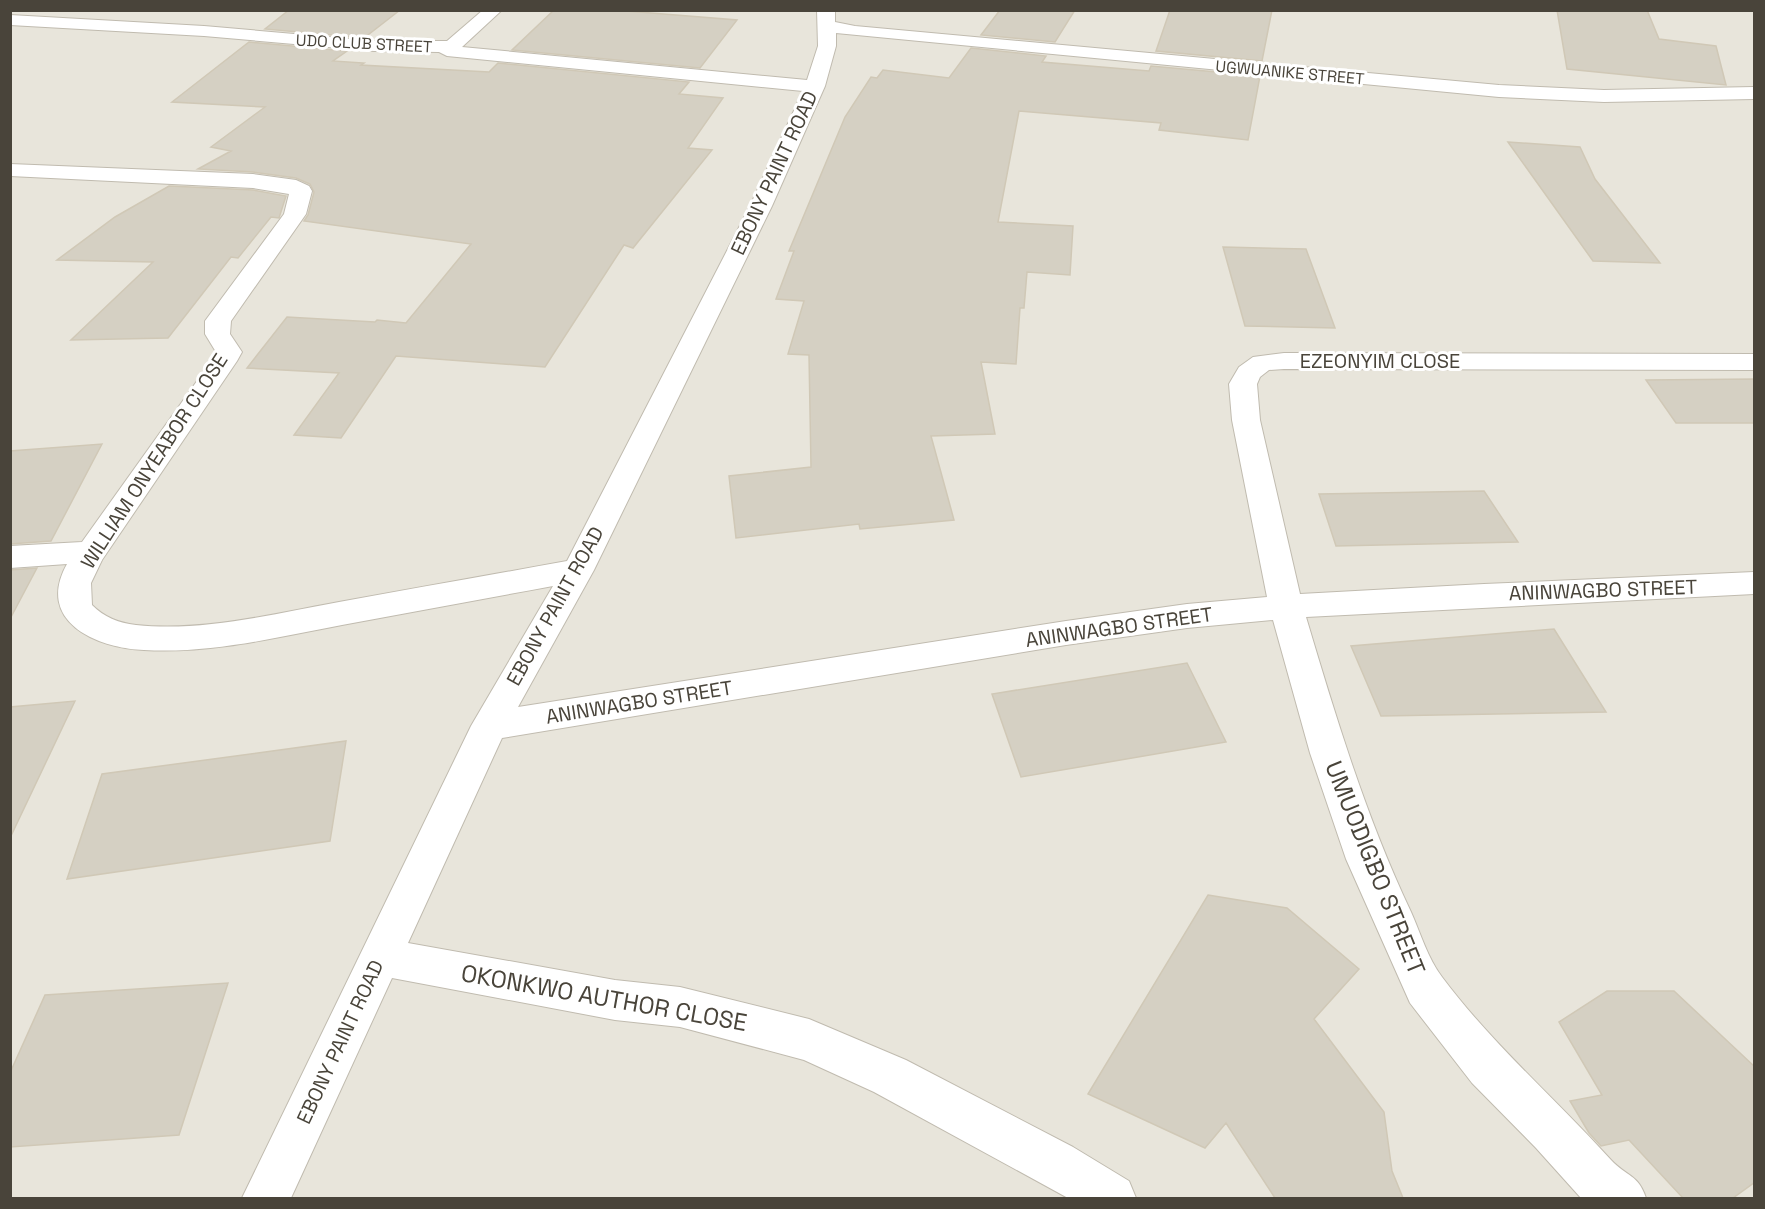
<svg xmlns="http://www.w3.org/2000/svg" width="1765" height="1209" font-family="'Space Grotesk',sans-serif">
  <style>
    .residential { fill: #e8e5db }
    .building { fill: #d5d0c3; stroke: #d0c8b6; stroke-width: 1.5 }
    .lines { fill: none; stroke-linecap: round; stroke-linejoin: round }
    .minor-casing { stroke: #c0bbaf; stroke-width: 2 }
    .minor { fill: #fff; fill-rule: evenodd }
    .labels { text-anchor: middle; stroke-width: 6; stroke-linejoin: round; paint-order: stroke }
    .far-street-label { font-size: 16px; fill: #49443a; stroke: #fff }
    .street-label { font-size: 20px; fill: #49443a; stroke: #fff }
    .near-street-label { font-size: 24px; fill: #49443a; stroke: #fff }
  </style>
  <rect width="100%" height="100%" fill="#f5f3ec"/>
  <path class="residential" d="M11,11H1754V1198H11Z"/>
  <path class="building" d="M289,10H400L364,38L265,29Z
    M554,10H614L737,20L700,68L512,50Z
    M1000,10H1075L1055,42L981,35Z
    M1170,10H1272L1262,61L1156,51Z
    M1557,10H1647L1659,39L1716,46L1726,85L1567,69Z
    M249,42L347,51L333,61L364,63L361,65L489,72L498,63L689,82L679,94L723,98L688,148L712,150L633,248L624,245L545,367L396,356L341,438L294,435L339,373L247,368L287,317L375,322L377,320L406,323L471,244L304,221L308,215L314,192L310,184L296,178L253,172L198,169L231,151L211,147L265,107L172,102Z
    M971,48L1046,56L1042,62L1149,71L1151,66L1260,76L1248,140L1159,130L1161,123L1019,111L998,222L1073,226L1070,275L1027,272L1024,308H1020L1016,364L981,362L995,434L931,436L954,520L860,529L859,524L736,538L729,476L811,467L809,355L788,354L804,301L776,299L794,251H789L845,117L871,77L877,78L883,70L949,78Z
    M1508,142L1580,147L1595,179L1660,263L1593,261Z
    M169,186L253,190L286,196L279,218L271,217L238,258L231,257L168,338L71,340L153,262L57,260L115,217Z
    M1223,247L1306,249L1335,328L1245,326Z
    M1755,379V423H1676L1646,380Z
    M102,444L51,541L10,544V451Z
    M1484,491L1518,542L1336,546L1319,494Z
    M37,568L10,619V570Z
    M1554,629L1606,712L1381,716L1351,646Z
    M1187,663L1226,742L1021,777L992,694Z
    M75,701L10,838V707Z
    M346,741L330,841L67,879L102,774Z
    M1208,895L1287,908L1359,969L1314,1019L1384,1112L1392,1171L1403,1198H1275L1226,1123L1205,1148L1088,1094Z
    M228,983L179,1135L10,1147V1073L45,995Z
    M1607,991H1674L1755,1067V1182L1733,1198H1683L1629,1140L1601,1146L1589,1133L1570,1101L1602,1095L1559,1022Z"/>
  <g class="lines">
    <g class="minor-casing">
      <path id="minor" d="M483,10H502L462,47L807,80L818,46L817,10H835V22L855,26L1499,85L1604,90L1754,87V99L1604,102L1499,97L836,33V46L825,86L772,206L594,570L518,707L1066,621L1187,604L1267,597L1232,420L1229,384L1239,367L1253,357L1284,353L1754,354V370L1284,369L1269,370L1260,377L1257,384L1260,420L1300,594L1484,584L1754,572V594L1306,617C1336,718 1366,817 1411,912C1420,932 1428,959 1442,977C1492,1044 1555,1098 1611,1160C1627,1177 1638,1174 1646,1198H1581L1536,1148L1472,1083L1410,1003L1346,859L1310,753L1273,620L1187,628L1066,645L502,738L408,943L615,980L680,987L809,1019L906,1060L1073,1147L1129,1181L1136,1198H1068L874,1092L804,1060L680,1027L615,1020L392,978L291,1198H242L471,726L553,586C483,599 412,612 342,625C278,637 211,654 144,650C96,648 35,621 67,564L10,568V546L82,542L212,360L216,352L205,334V321L284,214L289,194L253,188L10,176V164L253,174L296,180L309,186L312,191L306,214L231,321L230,334L242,352L237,361L102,560L91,583L92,605C104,617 118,623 136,625C203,632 273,614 339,602C414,588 491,575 567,561L750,206L803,91L447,56L439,52L374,51L204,36L10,25V15L204,26L374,41H447Z"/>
    </g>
    <use href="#minor" class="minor"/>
  </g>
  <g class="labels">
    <g class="far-street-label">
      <text transform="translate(364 43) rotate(3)" y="6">UDO CLUB STREET</text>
      <text transform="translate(1290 72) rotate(5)" y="6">UGWUANIKE STREET</text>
    </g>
    <g class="street-label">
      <text transform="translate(774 173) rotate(-65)" y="7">EBONY PAINT ROAD</text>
      <text x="1380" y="368">EZEONYIM CLOSE</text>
      <text transform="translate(154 461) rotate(-57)" y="7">WILLIAM ONYEABOR CLOSE</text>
      <text transform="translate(1603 590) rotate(-2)" y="7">ANINWAGBO STREET</text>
      <text transform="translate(555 606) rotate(-61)" y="7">EBONY PAINT ROAD</text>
      <text transform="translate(1119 627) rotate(-8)" y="7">ANINWAGBO STREET</text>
      <text transform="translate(639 702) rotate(-9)" y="7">ANINWAGBO STREET</text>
      <text transform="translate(340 1042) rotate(-65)" y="7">EBONY PAINT ROAD</text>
    </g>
    <g class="near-street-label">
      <text transform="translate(1375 868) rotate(68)" y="8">UMUODIGBO STREET</text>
      <text transform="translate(604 998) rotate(10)" y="8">OKONKWO AUTHOR CLOSE</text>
    </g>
  </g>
  <rect width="1765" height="1209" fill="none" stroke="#49443a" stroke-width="24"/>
</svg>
